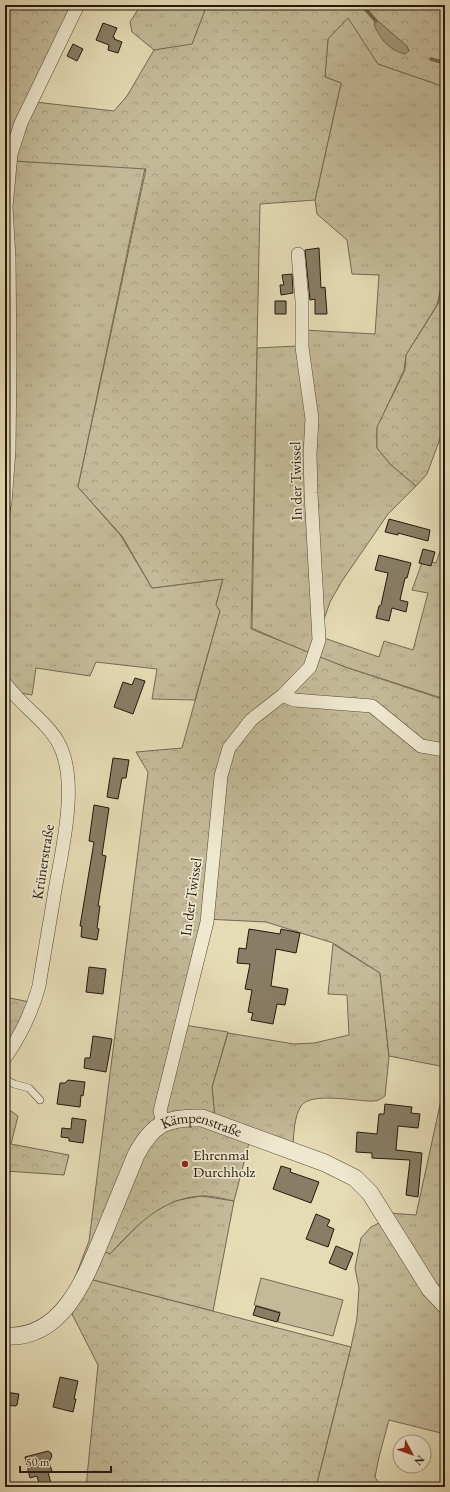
<svg xmlns="http://www.w3.org/2000/svg" width="450" height="1492" font-family="'EB Garamond',serif">
  <style>
    .grass { fill: url(#grass-tufts); stroke: #746954 }
    .forest { fill: url(#forest-crowns); stroke: #746954 }
    .pitch { fill: #c4ba99; stroke: #746954 }
    .water { fill: #a3997c; stroke: #706550 }
    .lines { fill: none; stroke-linecap: round; stroke-linejoin: round }
    .stream { stroke: #706550; stroke-width: 3.5 }
    .building { fill: #887d65; stroke: #24180e }
    .service-casing { stroke: #544938; stroke-width: 8 }
    .minor-casing { stroke: #544938; stroke-width: 14 }
    .tertiary-casing { stroke: #544938; stroke-width: 18 }
    .service { stroke: #eee8cf; stroke-width: 7 }
    .minor { stroke: #eee8cf; stroke-width: 13 }
    .tertiary { stroke: #eee8cf; stroke-width: 17 }
    .poi-dot { fill: #8f2418; stroke: #eee8cf; stroke-width: 1.5 }
    .labels { text-anchor: middle; stroke-width: 3.5; stroke-linejoin: round; paint-order: stroke }
    .street-label { font-size: 15px; fill: #24180e; stroke: #eee8cf }
    .poi-label { font-size: 15px; fill: #24180e; stroke: #eee8cf; text-anchor: start }
  </style>
  <defs>
    <pattern id="grass-tufts" width="24" height="20" patternUnits="userSpaceOnUse"><rect width="24" height="20" fill="#c4ba99"/><path d="M3 7l-1-3M5 7V3M7 7l1-3M15 17l-1-3M17 17v-4M19 17l1-3" fill="none" stroke="#a89f83"/></pattern>
    <pattern id="forest-crowns" width="20" height="18" patternUnits="userSpaceOnUse"><rect width="20" height="18" fill="#c4ba99"/><path d="M2 6a3 3 0 1 1 6 0M12 15a3 3 0 1 1 6 0" fill="none" stroke="#a89f83"/></pattern>
  </defs>
  <rect width="100%" height="100%" fill="#e5dbb5"/>
  <filter id="stains"><feTurbulence type="fractalNoise" baseFrequency=".005" numOctaves="4"/><feColorMatrix values="0 0 0 0 .2 0 0 0 0 .09 0 0 0 0 .02 0 0 0 .5 -.17"/></filter>
  <radialGradient id="worn" r=".72"><stop offset=".6" stop-color="#630" stop-opacity="0"/><stop offset="1" stop-color="#630" stop-opacity=".3"/></radialGradient>
  <path class="grass" d="M141,5H207L192,45L154,50L132,32L130,22Z
    M348,17L378,64L445,87V272L437,305L406,355L404,370L377,428V448L390,464L416,486L388,514L342,581L330,602L321,628L304,330L375,334L379,275L352,274L347,240L317,214L315,200L341,83L325,77L328,39Z
    M14,161L145,168L78,487L121,536L152,588L223,579L216,605L220,611L195,700L152,699L157,669L96,662L90,676L36,668L32,695L20,693L5,673V559L12,494L11,217Z
    M297,346L306,387L314,611L312,655L252,628L257,348Z
    M445,537V699L345,667L316,656L324,638L379,657L384,641L413,650L428,593L412,590L423,560L436,563Z
    M333,944L380,973L389,1057L385,1096C382,1098 378,1101 374,1101C358,1102 311,1091 301,1106C294,1117 294,1133 293,1146L215,1118L212,1087L228,1033L294,1044L314,1043L349,1035L347,995L328,994Z
    M445,1082V1296L434,1286L389,1213L416,1215Z
    M201,1196L234,1201L213,1311L89,1279L100,1249L110,1254L147,1216L173,1201Z
    M379,1223L445,1310V1434L389,1420L379,1457L375,1477L378,1482C394,1487 410,1484 426,1487H316L351,1347L357,1318L359,1288L355,1268L361,1238L371,1227Z"/>
  <path class="forest" d="M5,5H73L5,156Z
    M207,5H445V87L378,64L348,18L328,39L325,77L341,83L315,200L260,204L251,629L345,667L445,700V1067L389,1056L380,973L333,943L266,922L205,919L178,1024L228,1032L212,1087L216,1128L250,1139L234,1201C224,1199 211,1195 201,1196C161,1198 135,1227 110,1254L93,1246L68,1296L89,1241L148,772L136,752L182,748L220,611L216,605L223,579L152,588L122,536L78,487L146,169L14,161L25,126L35,102L114,111L127,96L154,50L192,44Z
    M445,272V425L427,474L416,486L390,464L377,448V427L405,370L406,355L438,304L442,280Z
    M5,997L30,1002L5,1050Z
    M5,1107L18,1116L11,1144L69,1155L64,1175L5,1171Z
    M89,1279L351,1347L316,1487H86L98,1365L72,1314Z"/>
  <path class="pitch" d="M261,1278L343,1300L333,1336L278,1322L280,1312L254,1305Z"/>
  <path class="water" d="M376,21H378L407,46L409,51L405,54C390,51 379,38 374,24Z"/>
  <g class="lines">
    <path class="stream" d="M362,5L376,21
      M431,59L445,63"/>
  </g>
  <path class="building" d="M103,23L117,28L113,37L115,38L114,39L122,42L118,53L108,50L109,45L96,40Z
    M73,44L83,49L77,61L67,56Z
    M319,248L321,288L325,287L327,314H315V299L310,300L305,250Z
    M292,274L293,293L281,295L280,285H284L282,275Z
    M275,301H286V314H275Z
    M389,519L430,530L428,541L398,533V535L385,532Z
    M423,549L435,552L431,566L419,563Z
    M379,555L411,563L407,578H405L400,600L408,602L406,612L392,608L389,621L376,618L379,606L381,605L388,573L375,570Z
    M135,678L145,681L133,714L114,707L123,682L132,685Z
    M113,758L129,760L126,778H122L118,799L107,797Z
    M94,805L109,808L102,855L106,856L98,906H100L97,928L99,929L97,940L81,937L82,926H80L94,842L89,841Z
    M249,929L280,934L281,929L300,933L296,953L276,949L271,986L288,989L285,1005L277,1004L273,1024L251,1020L253,1013L248,1012L252,990L245,989L250,964L237,963L239,948L246,949Z
    M89,967L106,969L103,994L86,992Z
    M93,1036L112,1039L106,1072L84,1068L85,1058H90Z
    M68,1080L85,1082L83,1096L81,1095L80,1107L57,1104L60,1083H65Z
    M385,1104L412,1107L411,1113L420,1114L418,1128L398,1126L396,1150L422,1153L418,1197L406,1195L410,1160L372,1158V1153L356,1152L357,1132L377,1134L379,1114H384Z
    M72,1118L86,1120L83,1143L69,1141V1138L61,1137L62,1128L71,1129Z
    M281,1166L291,1169L290,1172L319,1182L311,1203L273,1189Z
    M316,1214L330,1220L327,1226L334,1229L328,1247L306,1239Z
    M336,1246L353,1253L346,1270L329,1263Z
    M256,1306L280,1313L277,1322L253,1315Z
    M60,1377L78,1381L74,1399H76L73,1412L53,1407Z
    M5,1392L19,1394L17,1405L15,1406L5,1405Z
    M48,1451L51,1453L52,1456L49,1462L52,1471L48,1472L52,1487H40L37,1476L30,1478L25,1457Z"/>
  <g class="lines">
    <g class="service-casing">
      <path id="service" d="M5,1079L14,1084L29,1088L40,1100
        M5,1425L6,1423"/>
    </g>
    <g class="minor-casing">
      <path id="minor" d="M5,503L9,450L10,360L9,258L6,207L11,154L21,123L78,5
        M5,683C20,705 48,722 59,744C79,782 62,850 55,890C50,922 44,954 39,986C32,1012 21,1035 5,1058
        M283,695L294,700L372,706L421,746L445,750
        M163,1122L160,1111L207,922L221,776L229,748L251,720L283,695L310,667L319,640L311,493L310,454L312,419L302,347V301L298,254"/>
    </g>
    <g class="tertiary-casing">
      <g id="tertiary">
        <path id="s1" d="M5,1336C65,1340 87,1273 106,1228C116,1204 126,1179 136,1155C153,1123 167,1117 202,1118L325,1163L355,1178L370,1193L430,1289L445,1305"/>
      </g>
    </g>
    <use href="#service" class="service"/>
    <use href="#minor" class="minor"/>
    <use href="#tertiary" class="tertiary"/>
  </g>
  <circle class="poi-dot" cx="185" cy="1164" r="4"/>
  <g class="labels">
    <g class="street-label">
      <text transform="translate(296 481) rotate(-91)" y="5">In der Twissel</text>
      <text transform="translate(43 862) rotate(-81)" y="5">Krünerstraße</text>
      <text transform="translate(191 897) rotate(-82)" y="5">In der Twissel</text>
      <text dy="5" stroke="none"><textPath href="#s1" startOffset="320">Kämpenstraße</textPath></text>
    </g>
    <g class="poi-label">
      <text x="193" y="1160">Ehrenmal<tspan x="193" dy="17">Durchholz</tspan></text>
    </g>
  </g>
  <rect width="450" height="1492" fill="none" stroke="#e5dbb5" stroke-width="20"/>
  <rect x="6" y="6" width="438" height="1480" fill="none" stroke="#24180e" stroke-width="2"/>
  <rect x="10" y="10" width="430" height="1472" fill="none" stroke="#24180e"/>
  <g transform="translate(412 1454) rotate(131)"><circle r="19" fill="#eee8cf" stroke="#9d9582"/>
  <path d="M0-3L7 15L0 10L-7 15Z" fill="#8f2418"/>
  <text y="-6" font-size="11" font-weight="bold" text-anchor="middle" fill="#24180e">N</text>
  </g>
  <path d="M20 1466v6h91v-6" fill="none" stroke="#24180e" stroke-width="2"/>
  <text x="26" y="1466" font-size="12" fill="#24180e" stroke="#eee8cf" stroke-width="3" paint-order="stroke">50 m</text>
  <rect width="100%" height="100%" filter="url(#stains)"/>
  <rect width="100%" height="100%" fill="url(#worn)"/>
</svg>
